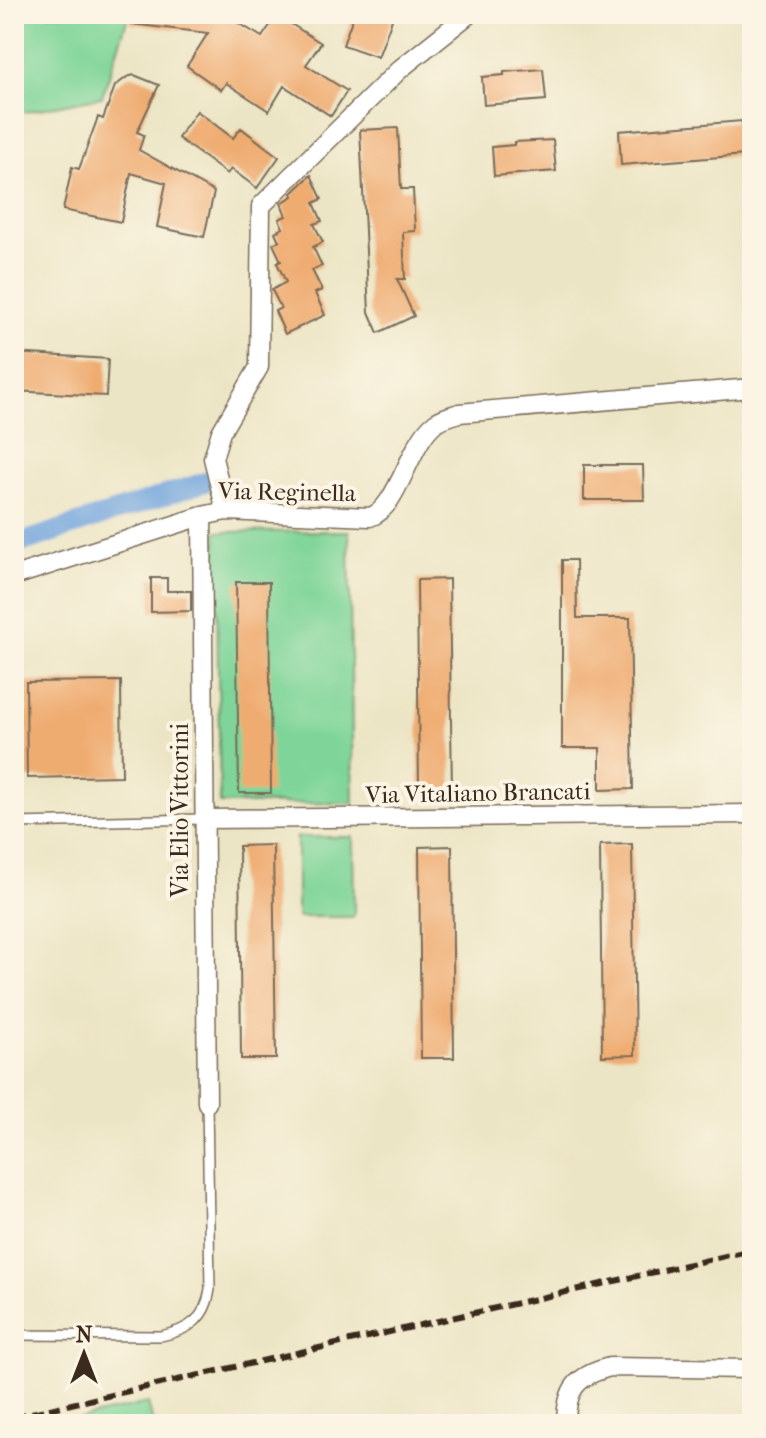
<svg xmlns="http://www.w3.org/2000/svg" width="766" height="1438" font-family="'IM FELL French Canon',serif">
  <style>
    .green { fill: #7fd599; stroke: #5d805c; stroke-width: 2 }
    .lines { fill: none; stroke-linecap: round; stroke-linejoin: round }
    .canal { stroke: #71a4dd; stroke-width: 20 }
    .building { fill: #efac71 }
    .service-casing { stroke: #796b58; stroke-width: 12 }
    .minor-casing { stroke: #796b58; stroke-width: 21 }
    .service { stroke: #fff; stroke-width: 9 }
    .minor { stroke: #fff; stroke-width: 18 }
    .rail { stroke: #3b2a1e; stroke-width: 6; stroke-dasharray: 12 6; stroke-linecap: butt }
    .labels { text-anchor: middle; stroke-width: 8; stroke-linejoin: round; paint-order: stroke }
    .street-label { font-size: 24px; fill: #3b2a1e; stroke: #fcf5e5 }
  </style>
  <rect width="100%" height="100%" fill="#fcf5e5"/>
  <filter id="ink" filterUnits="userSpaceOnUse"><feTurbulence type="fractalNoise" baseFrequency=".0125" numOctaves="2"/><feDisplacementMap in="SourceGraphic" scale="16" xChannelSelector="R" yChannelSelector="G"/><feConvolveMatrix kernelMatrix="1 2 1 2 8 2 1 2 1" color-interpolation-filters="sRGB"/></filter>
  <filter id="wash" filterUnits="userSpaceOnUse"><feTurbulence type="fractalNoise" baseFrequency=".006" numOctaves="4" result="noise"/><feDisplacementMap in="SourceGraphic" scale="32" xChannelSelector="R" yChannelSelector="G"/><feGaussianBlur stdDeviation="1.8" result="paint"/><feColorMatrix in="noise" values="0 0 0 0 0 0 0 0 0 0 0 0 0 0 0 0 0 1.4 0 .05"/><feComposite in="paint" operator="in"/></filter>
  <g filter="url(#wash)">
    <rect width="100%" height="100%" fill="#ece5c5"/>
    <path class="green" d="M14,14H129L102,97L14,114Z
      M349,531L353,803L220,804L216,532Z
      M297,837H353L354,917H297Z
      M148,1403L153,1424H57Z"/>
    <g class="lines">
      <path class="canal" d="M14,545L208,481"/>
    </g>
    <g id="blocks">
      <path class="building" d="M132,14H223L262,37L277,15L321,43L306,65L347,91L331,116L284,86L269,111L226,83L221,90L187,66L208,33L131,24Z
        M354,14H394L378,57L343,45Z
        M543,69L546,100L484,105L482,77L504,75V72Z
        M134,75L159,85L137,132L144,135L139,150L214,192L204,237L157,227L166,183L131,173L121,222L63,210L72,167L79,169L98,117L103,119L115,86L127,77Z
        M197,111L233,138L241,128L279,157L257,188L231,169L227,174L178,138Z
        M742,121L745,155L621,165L619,131Z
        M398,128L401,189H413L415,231L403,232L405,279H397L414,316L378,333L369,312L360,130Z
        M553,140L556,171L494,176L492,147L514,145V142Z
        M311,175L322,199L314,203L322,221L314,224L323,242L313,247L322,266L312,270L322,290L315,293L325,315L285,334L275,311L281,308L272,290L286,282L277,263L281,261L273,244L279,241L275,232L283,228L279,219L286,216L281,203L293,196L292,193Z
        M14,353L108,359L106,396L14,391Z
        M584,465H643L644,500H584Z
        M562,560H576L577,618H630L633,789L600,790V748H562Z
        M151,578H167V591H191V611L151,612Z
        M449,579L452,791H419L417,580Z
        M236,582H269L271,793H239Z
        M121,681L122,776L27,778L26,682Z
        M632,844L635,1055L602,1056L600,845Z
        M273,845L276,1059H241L239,846Z
        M452,846L454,1058H421L419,847Z"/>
    </g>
  </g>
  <g filter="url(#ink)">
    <use href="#blocks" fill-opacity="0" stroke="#796b58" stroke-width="2"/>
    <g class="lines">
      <g class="service-casing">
        <path id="service" d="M14,823L204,819
          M14,1303L16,1305V1335
          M14,1335L161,1336C189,1330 206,1319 210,1289L207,1103"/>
      </g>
      <g class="minor-casing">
        <path id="minor" d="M226,511L213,458L221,432L259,367L261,206L400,69L469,14
          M202,516L207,1103
          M14,576L202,516L226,511L370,517C398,509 409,443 435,423C441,418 451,416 459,413L752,388
          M204,819L752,814
          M566,1424C566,1389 576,1376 610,1367L752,1369"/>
      </g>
      <use href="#service" class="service"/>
      <use href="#minor" class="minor"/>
      <path class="rail" d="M14,1417L752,1250"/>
    </g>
  </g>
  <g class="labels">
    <g class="street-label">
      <text transform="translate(287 492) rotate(1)" y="8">Via Reginella</text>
      <text transform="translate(478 793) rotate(-1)" y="8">Via Vitaliano Brancati</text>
      <text transform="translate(180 810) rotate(-90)" y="8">Via Elio Vittorini</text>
    </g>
  </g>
  <rect width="766" height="1438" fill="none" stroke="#fcf5e5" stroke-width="48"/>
  <g transform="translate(84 1354)" stroke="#fcf5e5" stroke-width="6" paint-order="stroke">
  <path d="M0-6L14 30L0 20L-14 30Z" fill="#3b2a1e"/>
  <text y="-12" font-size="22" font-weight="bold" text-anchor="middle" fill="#3b2a1e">N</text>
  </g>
</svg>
